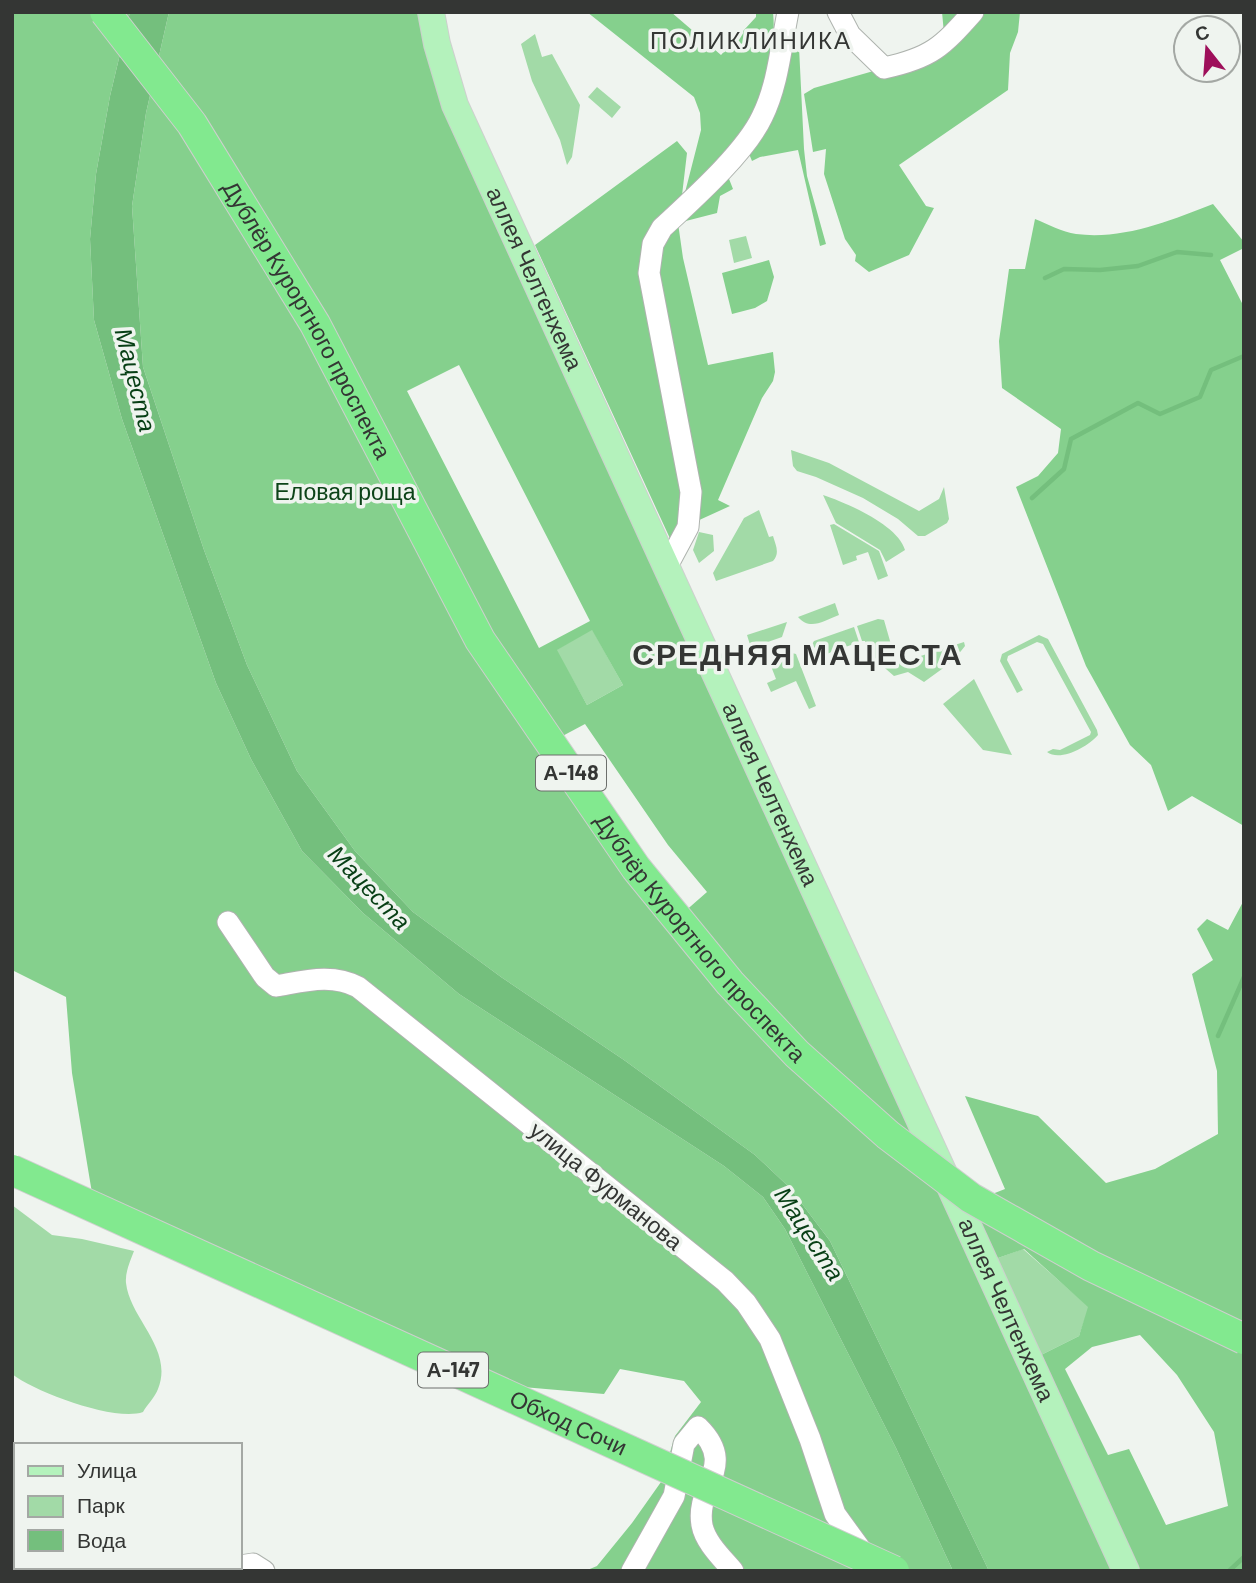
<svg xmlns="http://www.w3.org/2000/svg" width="1256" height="1583" font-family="Barlow,sans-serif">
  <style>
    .green { fill: #a2daa7 }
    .forest { fill: #85d08d; fill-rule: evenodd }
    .water { fill: #74bf7d }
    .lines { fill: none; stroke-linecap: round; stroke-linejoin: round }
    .stream { stroke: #74bf7d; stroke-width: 4.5 }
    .minor-casing { stroke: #aeb3ae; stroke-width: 23 }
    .major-casing { stroke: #cecfce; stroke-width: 28 }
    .minor { stroke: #fff; stroke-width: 21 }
    .major { stroke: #b4f2bc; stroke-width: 26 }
    .highway-bridge-casing { stroke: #cecfce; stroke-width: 32; stroke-linecap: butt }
    .highway-bridge { stroke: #82e98f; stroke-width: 30 }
    .labels { text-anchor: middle; stroke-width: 7; stroke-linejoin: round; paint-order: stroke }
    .shield { fill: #eff4ef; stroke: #6c6f6c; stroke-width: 2 }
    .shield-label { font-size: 21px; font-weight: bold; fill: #343634 }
    .street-label { font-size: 23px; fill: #343634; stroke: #eff4ef }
    .park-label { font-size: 23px; fill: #0c4318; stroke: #eff4ef }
    .neighbourhood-label { font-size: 24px; letter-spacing: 2px; fill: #343634; stroke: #eff4ef }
    .water-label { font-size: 24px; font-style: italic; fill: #073f15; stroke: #eff4ef }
    .district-label { font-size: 30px; font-weight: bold; letter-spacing: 2px; fill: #343634; stroke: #eff4ef }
  </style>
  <rect width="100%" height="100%" fill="#eff4ef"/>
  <path class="green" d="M535,34L542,57L552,54L580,105L572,157L567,165L560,140L532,81L521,44Z
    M597,87L621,107L612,118L588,97Z
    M746,236L752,258L734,263L729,240Z
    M791,450L829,463L919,511L939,499L944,487L949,519L947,523L925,536H918L898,519L863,498L816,477L797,471L793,466Z
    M823,495C847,503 898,525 905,550L886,562L880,550L836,523Z
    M759,510L769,537L773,536C776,546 780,553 773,561L716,581L713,573L744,518Z
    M834,524L879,551L888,576L878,580L868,552L856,556L857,560L843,565L830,525Z
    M699,532L713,535L714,551L699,563L693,550Z
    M835,603L839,615C823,621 810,631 798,617Z
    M878,619L884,620L894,655L902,662L964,642L965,646L953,661L924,682L908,672L894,676L871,656L865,641H862L857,626Z
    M787,622L782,637L751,648L747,635Z
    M854,627L859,642L813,659L810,648L814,641Z
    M592,629L623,685L587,705L556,650Z
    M1039,635L1048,639L1097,730L1098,735C1088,747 1060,762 1047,752L1053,749L1060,750L1090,735L1091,732L1043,644L1037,642L1008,656L1007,660L1023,690L1017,693L1000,661L1002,654Z
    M788,652L796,654L816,706L809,709L796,681L771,692L767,683L776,679L769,661Z
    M974,679L1012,755L983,750L943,704Z
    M12,1205L52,1235L82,1239L134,1251C130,1262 125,1272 126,1283C130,1319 174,1349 158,1389C155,1397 147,1405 143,1412C115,1422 35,1392 12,1374Z
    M1023,1249L1089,1307L1079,1336L1037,1357L1000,1296L998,1258Z"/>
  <path class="forest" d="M12,12H130L110,96L96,174L90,239L94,320L122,419L216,683L251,759L302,851L363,913L459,994L724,1166L763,1197L785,1229L896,1448L953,1571H585L597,1566L632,1523L661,1482L675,1436L701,1402L684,1381L620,1369L604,1394L511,1386L92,1193L72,1073L66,997L12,970Z
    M169,12H431L437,45L959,1207L1005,1189L965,1096L1038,1116L1106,1183L1155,1169L1218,1134L1217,1071L1192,974L1213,960L1197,929L1207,919L1228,930L1244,900V1571H989L830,1241L790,1188L755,1155L624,1060L501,977L413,912L355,851L297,771L247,665L204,550L143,367L132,206L146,113ZM459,365L590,621L539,648L407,391ZM592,630L623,685L587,705L557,650ZM585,724L668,845L707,892L683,913L555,740ZM1024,1249L1088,1307L1079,1336L1037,1357L1000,1296L998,1258ZM1140,1335L1177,1375L1214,1432L1228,1506L1166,1525L1129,1449L1108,1455L1065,1369L1092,1347Z
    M587,12H671L721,55L756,17V12H773C777,53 765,103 740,137C734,144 727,150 720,156L733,189L720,196L717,213L678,223L683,258L708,365L773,352L775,372L773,381L762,398L718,500L730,506L684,527L673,545L535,245L677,141L687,153L680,212L701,130L700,113L694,97Z
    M942,12H1020L1018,32L1010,53L1008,90L899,165L926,206L934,208L909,255L869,272L855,261L856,255L845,239L824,174L826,149L813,152L804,94L814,88L884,68L945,44Z
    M786,47H799L804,149L807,176L826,244L820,246L798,150L760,157L752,161L747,149Z
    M1213,204L1244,242V248L1220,260L1244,307V826L1192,796L1168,811L1151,765L1130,745L1086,666L1016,487L1038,476L1058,453L1061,429L1002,388L999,341L1009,269H1025L1035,219C1048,224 1062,232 1076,234C1123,240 1170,221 1213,204Z
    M769,260L774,277L767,301L755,308L732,314L722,273Z"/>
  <path class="water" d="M130,12H169L146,113L132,206L143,367L204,550L247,665L297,771L355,851L413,912L501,977L624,1060L755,1155L790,1188L830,1241L989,1571H953L896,1448L785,1229L763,1197L724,1166L459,994L363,913L302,851L251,759L216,683L122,419L94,320L90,239L96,174L110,96Z"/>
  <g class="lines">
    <path class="stream" d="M1045,278L1064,269L1100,270L1138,266L1177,252L1211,255
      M1032,498L1064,469L1071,439L1138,403L1160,414L1200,397L1211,370L1244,356
      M1218,1036L1244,977
      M1229,1571L1244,1557"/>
    <g class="minor-casing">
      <path id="minor" d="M838,12L850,35L884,68C931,58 942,47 973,12
        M667,566L688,527L691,492L649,273L653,244L662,228C692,200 745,153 762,117C778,85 781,46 788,12
        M228,922L265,977L276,986C305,981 332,973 358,987L725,1281L746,1303L770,1339L810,1439L835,1514L867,1558
        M240,1566L253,1564L264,1571
        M632,1571L674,1496L684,1444L698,1427C738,1466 695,1485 702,1525C705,1542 722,1558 733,1571"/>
    </g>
    <g class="major-casing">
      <g id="major">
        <path id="s1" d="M431,12L437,44L455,105L1126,1571"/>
      </g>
    </g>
    <use href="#minor" class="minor"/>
    <use href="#major" class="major"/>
    <g class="highway-bridge-casing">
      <g id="highway-bridge">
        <path id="s2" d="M105,12L192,124L315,324L480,640L636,868L730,983L797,1054L888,1135L971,1198L1091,1266L1244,1339"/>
        <path id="s3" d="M12,1170L894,1571"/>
      </g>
    </g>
    <use href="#highway-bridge" class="highway-bridge"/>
  </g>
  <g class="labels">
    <g class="shield">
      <rect x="536" y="755.5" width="70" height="35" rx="5"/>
      <rect x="418" y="1352.5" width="70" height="35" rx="5"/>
    </g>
    <g class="shield-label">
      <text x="571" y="780">А-148</text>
      <text x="453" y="1377">А-147</text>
    </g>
    <g class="street-label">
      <text dy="8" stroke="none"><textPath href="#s1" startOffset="287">аллея Челтенхема</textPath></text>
      <text dy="8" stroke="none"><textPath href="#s2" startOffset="369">Дублёр Курортного проспекта</textPath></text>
      <text dy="8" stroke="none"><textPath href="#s1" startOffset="854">аллея Челтенхема</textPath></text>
      <text dy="8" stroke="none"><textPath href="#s2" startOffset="1104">Дублёр Курортного проспекта</textPath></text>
      <text transform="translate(606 1186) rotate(39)" y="8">улица Фурманова</text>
      <text dy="8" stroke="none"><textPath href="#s1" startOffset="1421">аллея Челтенхема</textPath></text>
      <text dy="8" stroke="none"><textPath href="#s3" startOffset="611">Обход Сочи</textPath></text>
    </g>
    <g class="park-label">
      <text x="345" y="500">Еловая роща</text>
    </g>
    <g class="neighbourhood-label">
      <text x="751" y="49">ПОЛИКЛИНИКА</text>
    </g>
    <g class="water-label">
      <text transform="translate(135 380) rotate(76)" y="8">Мацеста</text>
      <text transform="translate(369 888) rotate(46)" y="8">Мацеста</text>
      <text transform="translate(809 1234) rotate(57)" y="8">Мацеста</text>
    </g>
    <g class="district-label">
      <text x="798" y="665">СРЕДНЯЯ МАЦЕСТА</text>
    </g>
  </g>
  <rect width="1256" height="1583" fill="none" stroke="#343634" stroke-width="28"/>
  <rect x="14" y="1443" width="228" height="126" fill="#eff4ef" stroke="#a4a8a4" stroke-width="2"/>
  <rect x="28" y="1466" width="35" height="10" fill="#b4f2bc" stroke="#a4a8a4" stroke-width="2"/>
  <text x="77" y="1478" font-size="21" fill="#343634">Улица</text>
  <rect x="28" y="1496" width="35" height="21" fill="#a2daa7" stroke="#a4a8a4" stroke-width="2"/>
  <text x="77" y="1513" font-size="21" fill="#343634">Парк</text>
  <rect x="28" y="1530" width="35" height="21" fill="#74bf7d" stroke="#a4a8a4" stroke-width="2"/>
  <text x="77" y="1548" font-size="21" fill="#343634">Вода</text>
  <g transform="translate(1207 49) rotate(343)"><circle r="33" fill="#eff4ef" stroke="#a4a8a4" stroke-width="2"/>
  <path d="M0-5L12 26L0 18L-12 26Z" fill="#9e0f5a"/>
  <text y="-10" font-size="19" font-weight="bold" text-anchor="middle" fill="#343634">С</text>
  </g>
</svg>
